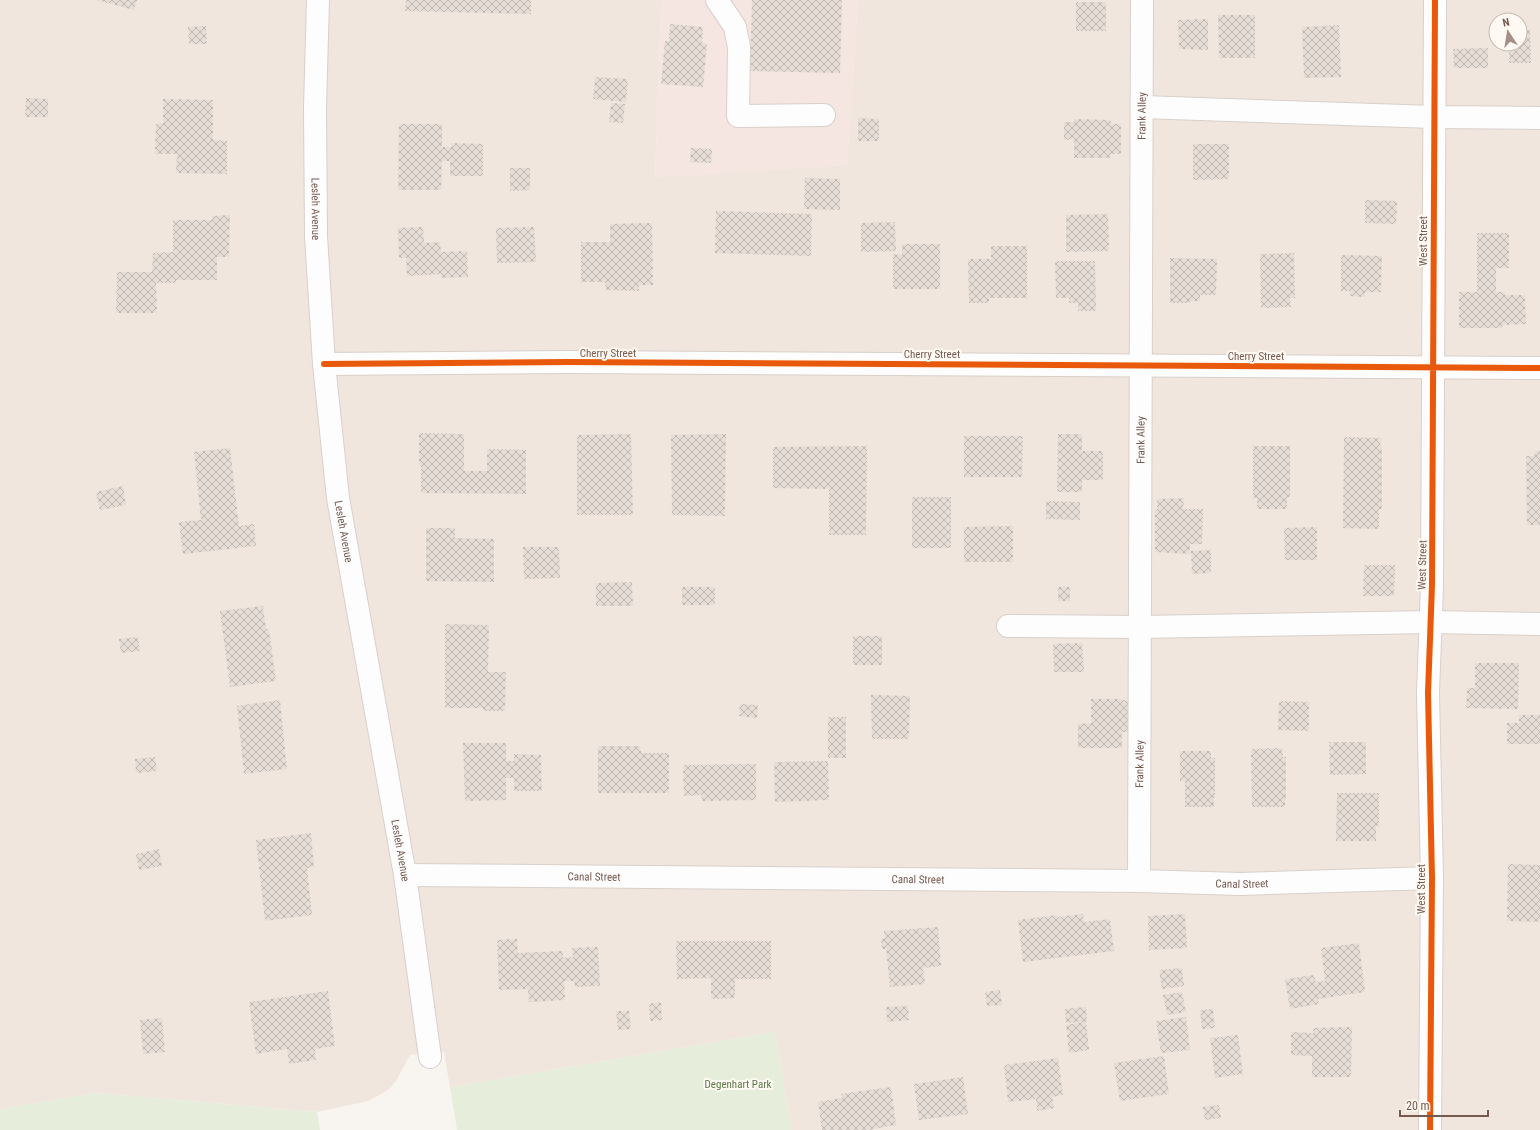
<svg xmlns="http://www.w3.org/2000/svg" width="1540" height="1130" font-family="'Roboto Condensed',sans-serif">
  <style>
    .residential { fill: #f0e6dd; fill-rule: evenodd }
    .commercial { fill: #f5e6e1 }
    .park { fill: #e6eedb }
    .building { fill: url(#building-cross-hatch) }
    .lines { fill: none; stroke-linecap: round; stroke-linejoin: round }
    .minor-casing { stroke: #d7d0cb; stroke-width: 24 }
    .minor { stroke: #fefdfd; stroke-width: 22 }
    .cycleway-casing { stroke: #fef9f2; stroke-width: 8 }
    .cycleway { stroke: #e8590c; stroke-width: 6 }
    .labels { text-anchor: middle; stroke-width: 4; stroke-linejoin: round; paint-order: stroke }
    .street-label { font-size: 11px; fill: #765a4f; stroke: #fef9f2 }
    .park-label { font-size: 11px; fill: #5a7b47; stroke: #fef9f2 }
  </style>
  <defs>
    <pattern id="building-cross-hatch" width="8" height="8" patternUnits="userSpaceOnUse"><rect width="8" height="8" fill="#e5ddd6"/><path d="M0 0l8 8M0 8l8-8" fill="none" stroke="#beb6b0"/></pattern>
  </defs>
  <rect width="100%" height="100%" fill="#f8f4ef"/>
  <path class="residential" d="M0,0H663L661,11L655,177L847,165L858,0H1540V1130H792L775,1032L450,1087L444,1052L410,1055L396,1081L388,1090L368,1101L317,1112L94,1093L0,1109ZM1496,20H1520V44H1496Z"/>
  <path class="commercial" d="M663,0H858L847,165L655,178L661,11Z"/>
  <path class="park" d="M775,1032L792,1130H457L450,1087Z
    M94,1093L317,1112L320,1130H0V1109Z"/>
  <path class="building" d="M96,0H137L134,10Z
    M406,0H531V14L405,11Z
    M752,0H842L840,73L750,71Z
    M1076,2H1106V31H1076Z
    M1218,15H1255V58H1219Z
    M1208,19V50L1179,49L1178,20Z
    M670,24L703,27L702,43L707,44L703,87L661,84L665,41H669Z
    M1339,25L1341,77L1304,78L1302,27Z
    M206,26L207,44H189L188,27Z
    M1520,30H1530L1531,63H1509V44H1520Z
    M1488,48V68H1454L1453,49Z
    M595,77L628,79L626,102L593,99Z
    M26,98L48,99V117H25Z
    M163,99L213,100V140L227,141V174L176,173L177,154H155L156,124L163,123Z
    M611,103L625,104L623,123L609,122Z
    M858,118L879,119V141H858Z
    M1074,119L1111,120V124H1121V154H1110V158H1074V139L1064,140V122H1074Z
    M399,124H442V147H451V143L483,144V176H450V161H442L441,190H398Z
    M1193,144H1229V179L1193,180Z
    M691,148L712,149L711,163L690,162Z
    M510,168H530V190L510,191Z
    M805,178L840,179V210L804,209Z
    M1365,200L1397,201L1396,224L1365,223Z
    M716,211L812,214L811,256L715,253Z
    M1108,214L1109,251L1066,252V215Z
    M230,215L229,257H217V280H176V283H156L157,313H116L117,272H152L153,253L173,252V220H212V216Z
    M895,222L896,251L861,252V223Z
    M652,223L653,285H639V291L606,290L605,282H581V242H610V224Z
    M423,227L424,243L440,242L441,252L467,251L468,277L441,278V274L407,276L406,258H399L398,228Z
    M534,227L536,262L497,263L496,228Z
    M1477,233H1509V268H1496V292H1505V295H1525L1526,324L1502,325L1503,328H1459V292H1477Z
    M902,244H940V289H893V254L902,255Z
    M991,246H1027V298H989V303H969L968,259H991Z
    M1294,253L1295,298H1290L1291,307L1261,308L1260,254Z
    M1341,255L1382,256L1381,292H1365V297L1350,296V291H1341Z
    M1170,258L1217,259L1216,295H1200V301H1190V303H1170Z
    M1055,261H1095L1096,311H1078V303H1069V298H1056Z
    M419,433L464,434V471H487V449L526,450V494L421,493V465H419Z
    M631,434L633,515H577V435Z
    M726,434L725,516L672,515L671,435Z
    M1058,434H1082V451H1103V480H1082V492H1057Z
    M964,436H1023L1022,477H964Z
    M1344,437L1381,438L1380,446H1382V509H1379V529L1343,528Z
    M867,446L866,535H829V489L773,488V447Z
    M1253,446H1290V497H1287V509H1257V498H1253Z
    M230,448L239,526L254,524L256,546L183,554L179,522L201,520L194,452Z
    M1535,451H1540V525H1527L1526,456H1534Z
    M123,486L126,505L100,510L96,492Z
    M912,497H951V548H912Z
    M1184,498L1183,509H1203L1202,544H1190V554L1155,552V509H1157V499Z
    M1046,501L1080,502V520L1046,519Z
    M1013,526V562H964V527Z
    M1317,527V560H1285L1284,528Z
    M426,528H455V538L494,539V582L426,581Z
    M523,547H559L560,578L524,579Z
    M1211,550V573L1192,574L1191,551Z
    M1364,565H1395L1394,596H1363Z
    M632,582L633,606H596V583Z
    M682,587H715V605H682Z
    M1058,587H1070V601H1058Z
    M263,606L266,629H269L276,681L230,687L220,611Z
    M445,624L489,625L488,672H506L505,711H483V708H445Z
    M853,636H882V665H853Z
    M138,637L140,651L121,653L119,639Z
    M1082,643L1084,672H1054L1053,644Z
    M1475,663H1519L1518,709L1466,708L1467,688H1475Z
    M871,695L910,696L909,739H872Z
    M1091,699H1122V700L1130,701V732H1122V748H1078V724L1091,723Z
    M280,700L287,769L244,774L237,706Z
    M1279,701L1309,702V731L1278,730Z
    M740,704L758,705L757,718L739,716Z
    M1519,715H1540V744H1507V723H1519Z
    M828,717H846V758H828Z
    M1329,742H1366V774L1330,775Z
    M463,743H506V761H514V754L541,755L542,791H514V778H506V800L465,801Z
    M598,746H640L641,753H669V793H598Z
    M1282,748L1283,757H1286V799L1285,800V807H1252L1251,749Z
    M1180,751H1211V758H1215V798H1214V807H1185V781H1180Z
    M155,757L157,771L136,773L135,759Z
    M828,761L829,800L775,802L774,762Z
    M756,764V800L702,801L701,795L684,796L683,765Z
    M1337,793H1379V826H1376V841H1336Z
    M311,833L314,867L307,868L312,915L265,921L256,840Z
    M159,849L162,866L139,870L136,854Z
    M1508,864L1540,865V920L1539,922L1507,921Z
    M1083,914L1084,922L1110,919L1114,951L1023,962L1018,920L1057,915V917Z
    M1185,914L1187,948L1149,950L1148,916Z
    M938,927L941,966L923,968L925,984L890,987L886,949H882L881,939L885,938L884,931Z
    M517,939L518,953L563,951V958L573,957L572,948L598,947L600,986L575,987L574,981H564L565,1000L529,1002L528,989L499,990L497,940Z
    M676,941H771V979H735V998L711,999V978L677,979Z
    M1359,943L1365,992L1318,999L1319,1004L1290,1009L1285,979L1314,975L1316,982L1325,981L1321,948Z
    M1182,968L1184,986L1162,989L1159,970Z
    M1000,990L1002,1005L987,1006L985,992Z
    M328,991L335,1046L315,1049L316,1060L289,1064L287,1049L256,1054L249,1002Z
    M1182,992L1186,1012L1167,1015L1163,995Z
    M661,1002L662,1020L650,1021L649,1004Z
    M908,1006L909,1020L887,1022L886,1007Z
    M1086,1007L1087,1021H1086L1089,1050L1069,1053L1066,1025L1084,1022L1066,1023L1065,1009Z
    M1213,1009L1215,1028L1202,1029L1200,1010Z
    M616,1011H629L631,1029L618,1030Z
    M1186,1017L1190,1050L1161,1053L1156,1021Z
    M162,1018L165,1052L143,1054L140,1020Z
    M1352,1027L1351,1077H1312V1056L1291,1055V1032L1313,1033V1028Z
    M1238,1035L1243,1074L1215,1078L1210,1038Z
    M1164,1056L1169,1094L1120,1101L1114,1063Z
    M1058,1058L1063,1095L1052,1097L1054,1108L1037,1111L1036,1099L1008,1102L1004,1065Z
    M963,1077L968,1114L919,1120L914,1084Z
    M891,1087L896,1125L872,1129V1130H822L818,1102L842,1098L841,1094Z
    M1219,1105L1221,1118L1205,1120L1203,1107Z"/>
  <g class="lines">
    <g class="minor-casing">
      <g id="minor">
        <path id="s1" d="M318,0L315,108L316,236L324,364L338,498L405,875L430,1057"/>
        <path d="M717,0L735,27L739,47L738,116L824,115"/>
        <path d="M1142,107L1434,117L1540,118"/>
        <path d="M324,364L569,362L1540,368"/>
        <path d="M1008,626L1140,627L1431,622L1540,624"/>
        <path id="s2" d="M405,875L1139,881L1240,884L1432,878"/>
        <path id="s3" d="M1139,881L1142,0"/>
        <path d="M1430,1130L1432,878L1428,693L1432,585L1435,0"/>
      </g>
    </g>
    <use href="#minor" class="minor"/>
    <g class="cycleway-casing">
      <path id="cycleway" d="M324,364L569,362L1540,368
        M1430,1130L1432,878L1428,693L1432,585L1435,0"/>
    </g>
    <use href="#cycleway" class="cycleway"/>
  </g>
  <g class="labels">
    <g class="street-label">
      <text dy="4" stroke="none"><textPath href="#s3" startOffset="765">Frank Alley</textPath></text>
      <text dy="4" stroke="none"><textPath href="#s1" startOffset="209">Lesleh Avenue</textPath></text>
      <text transform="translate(1423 241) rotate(-90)" y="4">West Street</text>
      <text x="608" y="357">Cherry Street</text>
      <text x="932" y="358">Cherry Street</text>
      <text x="1256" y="360">Cherry Street</text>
      <text dy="4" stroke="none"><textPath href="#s3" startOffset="441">Frank Alley</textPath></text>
      <text dy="4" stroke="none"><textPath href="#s1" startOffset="533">Lesleh Avenue</textPath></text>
      <text transform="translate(1422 565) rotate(-89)" y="4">West Street</text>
      <text dy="4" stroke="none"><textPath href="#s3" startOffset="117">Frank Alley</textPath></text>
      <text dy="4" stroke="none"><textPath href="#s1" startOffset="857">Lesleh Avenue</textPath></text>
      <text dy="4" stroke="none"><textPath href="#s2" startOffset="189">Canal Street</textPath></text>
      <text dy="4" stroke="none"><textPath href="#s2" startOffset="513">Canal Street</textPath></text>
      <text dy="4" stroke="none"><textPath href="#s2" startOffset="837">Canal Street</textPath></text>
      <text transform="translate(1421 889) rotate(-90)" y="4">West Street</text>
    </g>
    <g class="park-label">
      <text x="738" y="1088">Degenhart Park</text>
    </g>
  </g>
  <g transform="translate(1508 32) rotate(348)"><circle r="19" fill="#fef9f2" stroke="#c8b9b1"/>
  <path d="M0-3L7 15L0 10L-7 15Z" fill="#a49087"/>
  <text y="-6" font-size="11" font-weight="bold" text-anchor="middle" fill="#765a4f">N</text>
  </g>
  <path d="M1400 1110v6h88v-6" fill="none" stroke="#765a4f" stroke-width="2"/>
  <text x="1406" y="1110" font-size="12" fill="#765a4f" stroke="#fef9f2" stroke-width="3" paint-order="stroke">20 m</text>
</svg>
